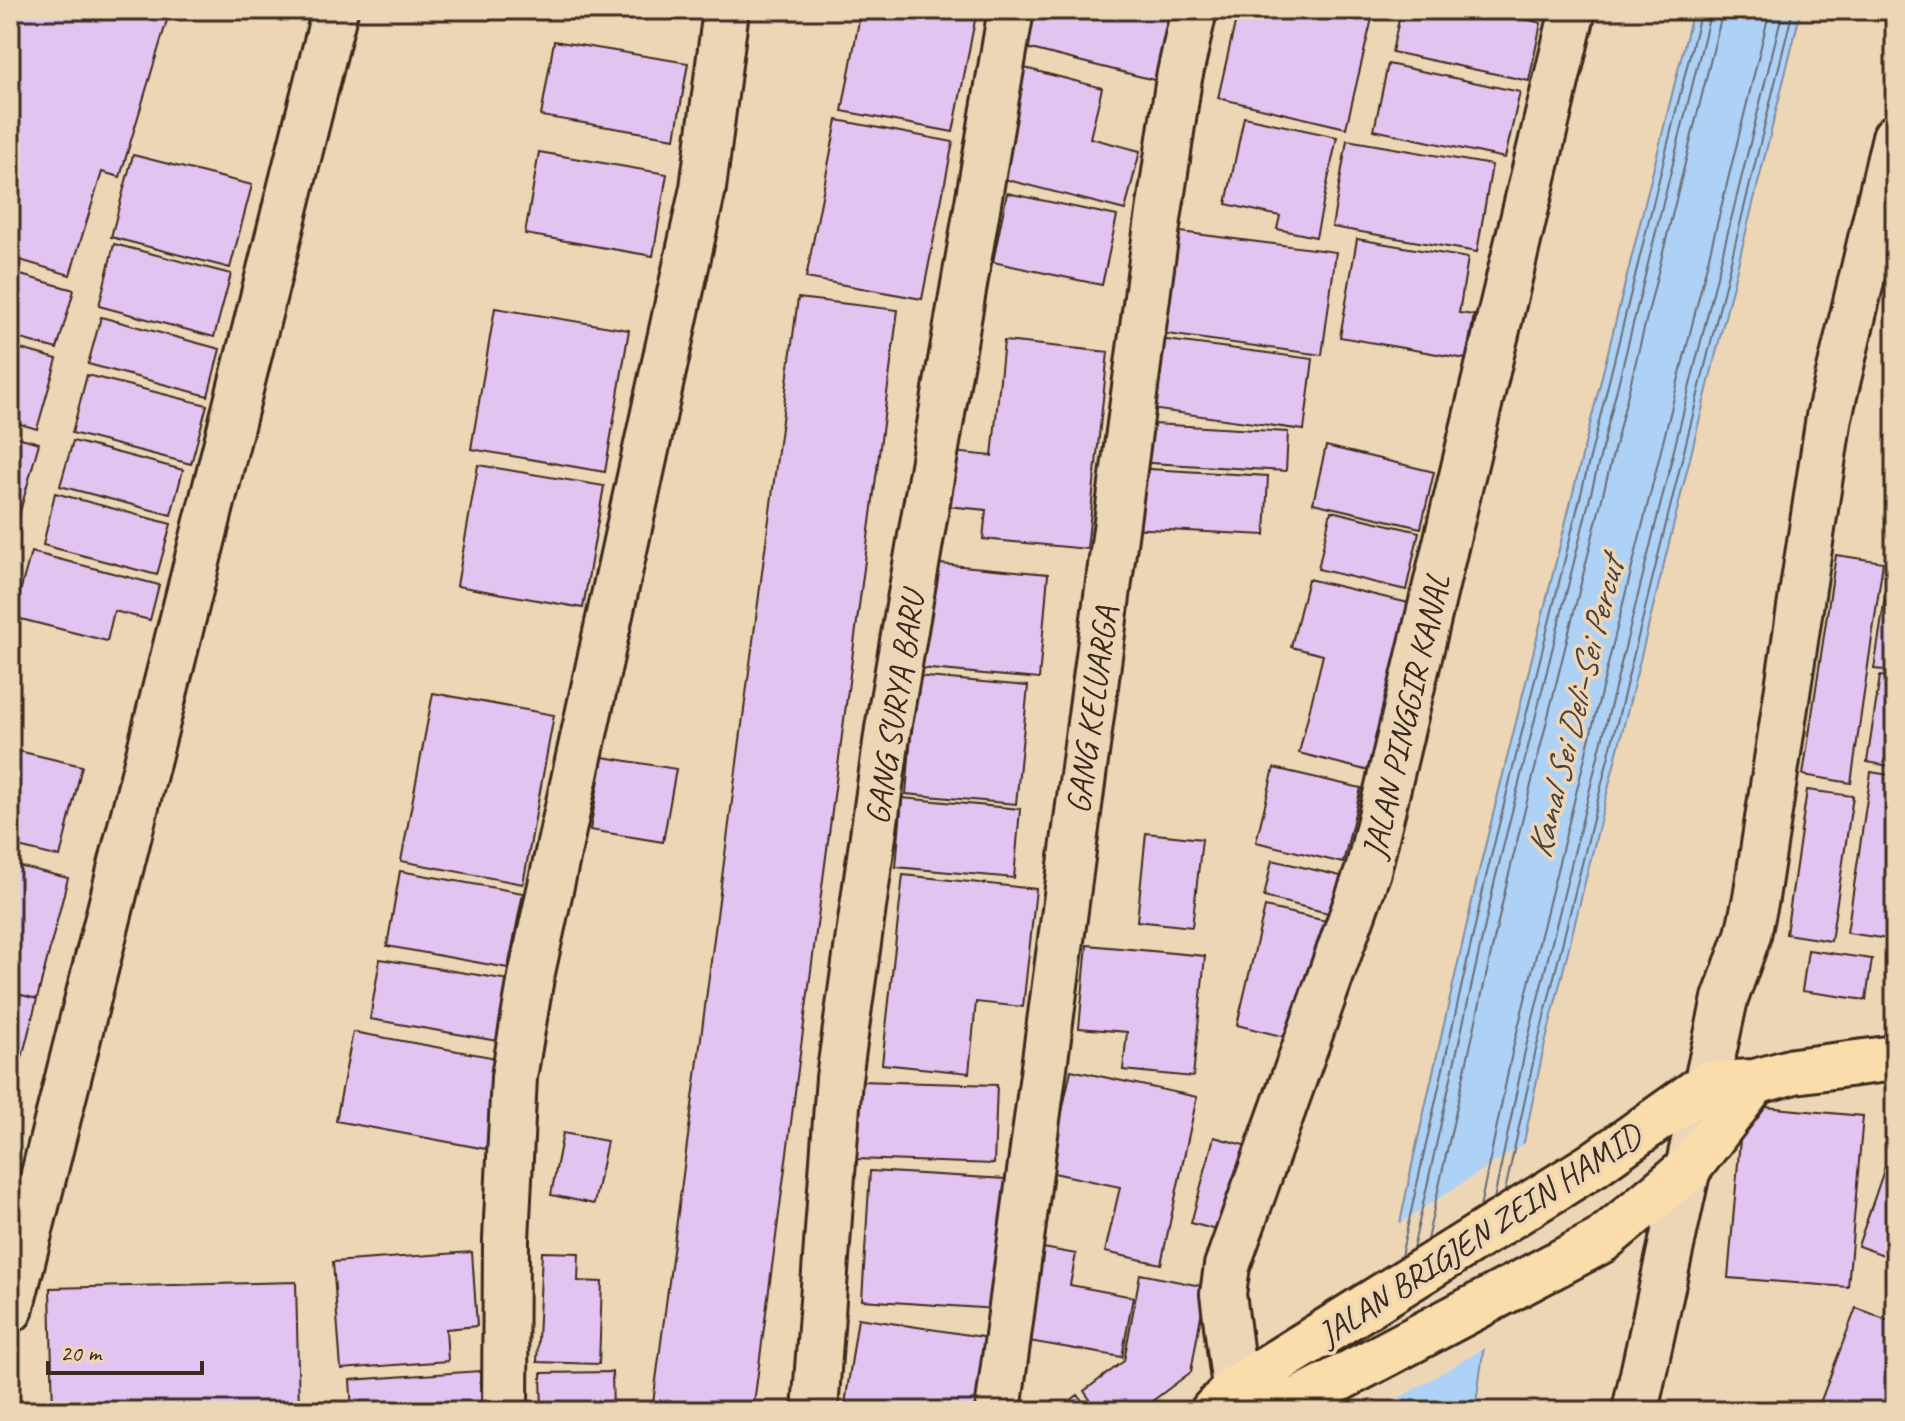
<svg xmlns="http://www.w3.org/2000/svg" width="1905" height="1421" font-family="Caveat,sans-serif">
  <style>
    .water { fill: #aed1f6; stroke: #808ea0; stroke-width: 2 }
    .pier { fill: #edd6b6 }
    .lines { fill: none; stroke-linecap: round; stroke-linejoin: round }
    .shore { stroke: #696d74; stroke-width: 2 }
    .building { fill: #e3c4f1; stroke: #3b2a1e; stroke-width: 2 }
    .street-casing { stroke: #3b2a1e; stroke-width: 50 }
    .primary-casing { stroke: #3b2a1e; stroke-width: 50 }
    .street { stroke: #edd6b6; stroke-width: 44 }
    .primary { stroke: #fbddab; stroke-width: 44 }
    .labels { text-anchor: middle; stroke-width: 7; stroke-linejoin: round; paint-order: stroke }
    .street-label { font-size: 34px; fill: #3b2a1e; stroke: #edd6b6 }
    .water-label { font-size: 36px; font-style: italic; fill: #4c433e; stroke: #edd6b6 }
  </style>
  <rect width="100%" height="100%" fill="#edd6b6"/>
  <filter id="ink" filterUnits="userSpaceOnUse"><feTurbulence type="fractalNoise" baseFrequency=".0125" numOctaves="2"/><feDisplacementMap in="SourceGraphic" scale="16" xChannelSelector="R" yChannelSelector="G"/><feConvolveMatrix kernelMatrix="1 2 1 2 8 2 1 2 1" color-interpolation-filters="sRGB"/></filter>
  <g filter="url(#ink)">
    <path class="water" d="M1693,10H1801L1542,1056L1489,1309L1475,1411H1361L1414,1156L1478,875Z"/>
    <path class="pier" d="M1528,1141L1488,1346L1377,1411H1357L1395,1226Z"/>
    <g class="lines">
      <path class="shore" d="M1505,1191L1535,1054L1793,10
        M1494,1199L1525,1051L1783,10
        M1480,1207L1513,1048L1770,10
        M1427,1240L1507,882L1723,10
        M1413,1249L1495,880L1711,10
        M1401,1256L1486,877L1701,10"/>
    </g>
    <path class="building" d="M13,10H170L120,177L102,172L70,275L10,257Z
      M861,10H977L953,132L842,111Z
      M1032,10H1181L1162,82L1023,47Z
      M1238,10H1374L1346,128L1218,98Z
      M1401,10H1490L1541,23L1529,81L1392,52Z
      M554,41L688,63L675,138L541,116Z
      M1388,64L1520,92L1505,158L1374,130Z
      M1013,65L1102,88L1090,138L1140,151L1125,210L1000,178Z
      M1244,117L1337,137L1316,237L1277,229L1280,216L1226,204Z
      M837,120L953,142L922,299L806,278Z
      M1347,140L1492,165L1477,252L1332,227Z
      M539,152L667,174L653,256L525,234Z
      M133,155L252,185L230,268L111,237Z
      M1007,193L1117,216L1102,285L993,262Z
      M1165,230L1336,252L1322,355L1152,332Z
      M1357,239L1468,258L1459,313L1474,315L1466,359L1340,337Z
      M114,244L231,274L214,337L99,306Z
      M10,272L74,290L57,349L10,336Z
      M798,298L898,310L753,1411H652Z
      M495,308L629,330L605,472L471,449Z
      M101,317L220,349L208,396L88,364Z
      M1151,338L1313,359L1304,430L1143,408Z
      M1004,341L1108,352L1087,549L983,539L986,510L947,506L953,452L992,456Z
      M10,346L57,359L37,429L10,421Z
      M87,375L207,405L191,464L72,433Z
      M1136,423L1288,432L1286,471L1134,462Z
      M10,435L39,443L10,548Z
      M73,441L183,470L171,515L60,486Z
      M1326,446L1434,472L1421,528L1313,503Z
      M478,465L604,486L583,608L457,586Z
      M1132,468L1268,476L1265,535L1128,528Z
      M55,493L171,524L157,575L43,545Z
      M1331,511L1419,532L1406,590L1318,569Z
      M1895,532V671L1874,669Z
      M31,552L159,585L150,620L114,611L107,641L13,617Z
      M1836,555L1883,562L1851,783L1803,775Z
      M929,563L1048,574L1039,679L920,668Z
      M1308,579L1417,605L1377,773L1299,753L1323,655L1291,647Z
      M916,676L1028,686L1016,804L906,794Z
      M1880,676L1895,678V767L1867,762Z
      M433,693L554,715L523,884L401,861Z
      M10,749L82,766L60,857L10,845Z
      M603,757L676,769L663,842L590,830Z
      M1274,768L1361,788L1343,863L1256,842Z
      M1871,772L1895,776V940L1847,933Z
      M1807,790L1853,796L1831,941L1786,934Z
      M902,798L1020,809L1014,878L896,867Z
      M1146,833L1202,839L1192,927L1137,921Z
      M1272,860L1345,877L1336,915L1264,897Z
      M10,864L68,878L37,999L10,992Z
      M400,871L523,893L508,968L387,946Z
      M903,875L1036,889L1023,1007L976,1002L969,1073L882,1064Z
      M1265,907L1326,921L1297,1040L1237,1025Z
      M1087,945L1205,956L1193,1077L1123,1070L1127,1032L1079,1028Z
      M1808,950L1872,959L1866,1000L1802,991Z
      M380,959L509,980L498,1041L370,1019Z
      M10,992L37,999L10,1105Z
      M353,1032L502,1059L486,1149L336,1121Z
      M1071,1070L1197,1097L1161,1264L1105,1252L1120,1187L1049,1172Z
      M859,1081L997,1085L994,1164L856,1159Z
      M1743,1105L1863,1116L1848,1287L1728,1278Z
      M563,1133L607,1141L594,1204L551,1195Z
      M1214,1137L1255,1148L1231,1234L1191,1223Z
      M1895,1138V1259L1858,1246Z
      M870,1171L1006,1179L996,1309L862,1300Z
      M1038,1247L1076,1254L1070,1285L1133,1297L1122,1357L1023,1340Z
      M472,1252L477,1326L446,1329L448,1361L341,1369L333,1262Z
      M542,1252L579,1253L578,1281L602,1282L599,1364L537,1362Z
      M1140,1274L1206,1287L1191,1372L1139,1411H1098L1084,1391L1124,1361Z
      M296,1282L299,1411H53L50,1288Z
      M1856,1308L1895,1323V1411H1841L1820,1403Z
      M858,1318L996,1339L985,1411H844Z
      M480,1371L482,1411H352L350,1380Z
      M612,1372L613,1411H542L541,1373Z
      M1078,1395L1090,1411H1056Z"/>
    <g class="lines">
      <g class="street-casing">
        <path id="street" d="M10,1310L335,10
          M505,1411L506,1239L514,1077L531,977L703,188L726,10
          M815,1411L839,1078L888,729L1011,10
          M998,1411L1152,260L1179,78L1194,10
          M1238,1411L1223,1294L1227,1266L1368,871L1573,10
          M1635,1411L1725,999L1748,935L1756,898L1829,417L1895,137"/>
      </g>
      <g class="primary-casing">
        <path id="primary" d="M1213,1411L1235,1388L1593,1165L1707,1084L1755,1082L1794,1071L1895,1058
          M1278,1411L1601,1241L1689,1168L1755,1082"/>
      </g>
      <use href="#street" class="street"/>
      <use href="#primary" class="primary"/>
    </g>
  </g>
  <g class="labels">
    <g class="street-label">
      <text transform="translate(894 708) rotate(-81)" y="12">GANG SURYA BARU</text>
      <text transform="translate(1091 710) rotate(-82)" y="12">GANG KELUARGA</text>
      <text transform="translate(1405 716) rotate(-77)" y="12">JALAN PINGGIR KANAL</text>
      <text transform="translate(1479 1234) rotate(-33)" y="12">JALAN BRIGJEN ZEIN HAMID</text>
    </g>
    <g class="water-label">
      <text transform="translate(1574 708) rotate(-76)" y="13">Kanal Sei Deli–Sei Percut</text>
    </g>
  </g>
  <rect width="1905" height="1421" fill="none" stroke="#edd6b6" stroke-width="40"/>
  <rect x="20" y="20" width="1865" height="1381" fill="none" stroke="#3b2a1e" stroke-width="3" filter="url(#ink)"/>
  <path d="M48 1361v12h154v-12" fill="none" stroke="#3b2a1e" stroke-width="4"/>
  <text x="60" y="1361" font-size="24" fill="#3b2a1e" stroke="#edd6b6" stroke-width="6" paint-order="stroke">20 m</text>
</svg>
